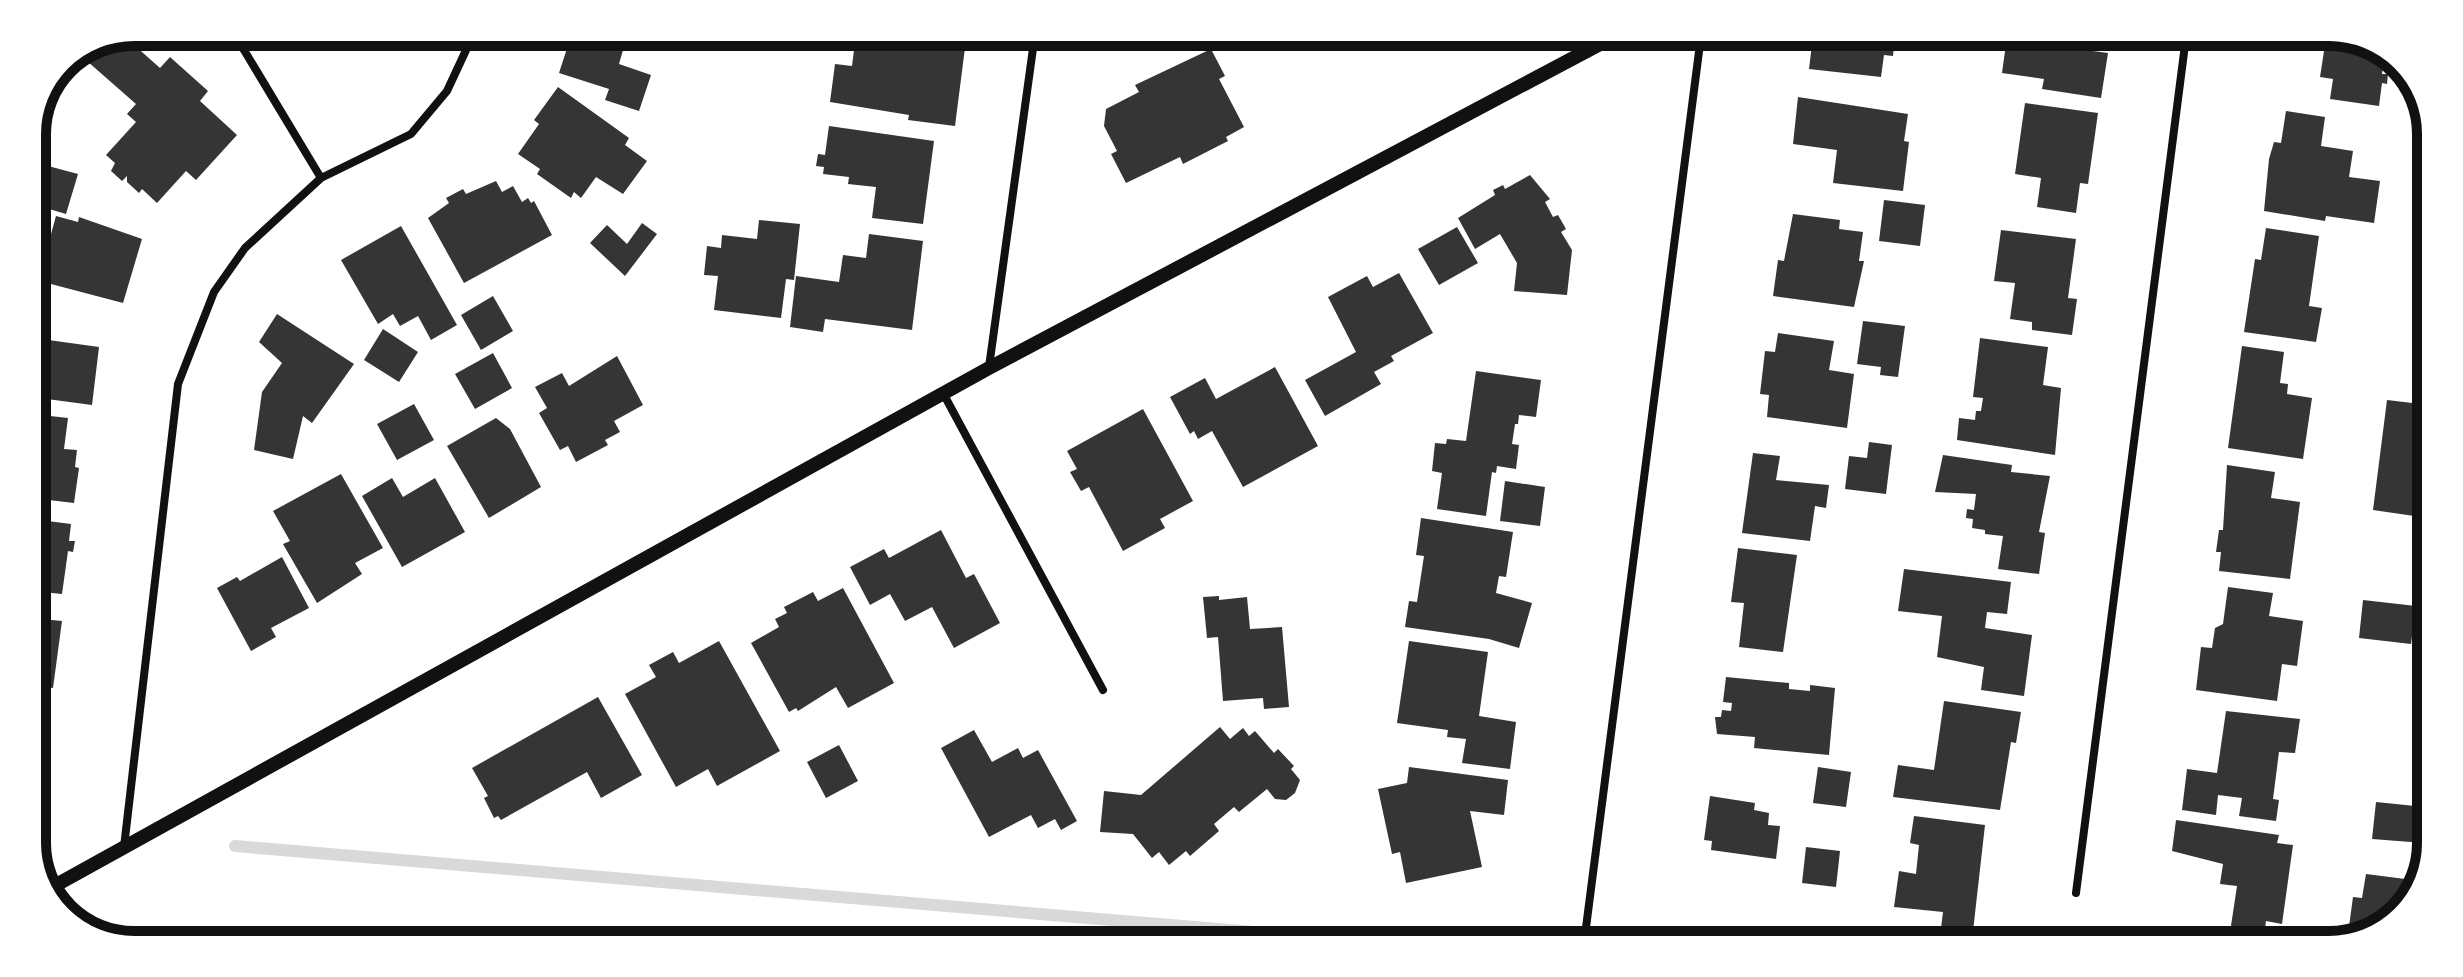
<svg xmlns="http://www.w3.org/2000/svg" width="2463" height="977" font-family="'PT Sans',sans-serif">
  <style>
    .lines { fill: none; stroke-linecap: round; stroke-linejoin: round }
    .stream { stroke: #d9d9d9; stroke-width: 12 }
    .building { fill: #353535 }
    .minor { stroke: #111; stroke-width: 8 }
    .tertiary { stroke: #111; stroke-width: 14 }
    .rim { fill: none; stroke: #111; stroke-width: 10 }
  </style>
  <rect width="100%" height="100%" fill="#fff"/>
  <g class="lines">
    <path class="stream" d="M235,846L1384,943"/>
  </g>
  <path class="building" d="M318,32H331L354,33L330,49Z
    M572,33H628L619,64L651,75L639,111L605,100L609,89L559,73Z
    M652,33H696L690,50L651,37Z
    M856,34H918L966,40L955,126L908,120L909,115L830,102L835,64L852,66Z
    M124,36L160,68L170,57L208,91L200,101L237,135L196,180L186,171L157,203L142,189L139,193L127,182V176L122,181L111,171L115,163L106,155L136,122L127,114L136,104L87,61L94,49Z
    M1813,36H1895L1893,56L1884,55L1881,77L1809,69Z
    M1988,37H2057L2056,46L2108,53L2101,98L2042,89L2044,79L2002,73L2005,51L1986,49Z
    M2326,38H2362L2390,58L2389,62L2384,61L2382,74H2388L2387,84L2382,83L2379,106L2330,99L2333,79L2320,77Z
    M1211,49L1225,76L1219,79L1244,127L1226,137L1228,141L1183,164L1180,157L1126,183L1111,154L1117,151L1104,126L1106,109L1139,92L1135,85Z
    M78,55L76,73L64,71L61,91L50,90L62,62Z
    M558,87L629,138L625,145L647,161L623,194L596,177L581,198L574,192L571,198L537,174L540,169L518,154L539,124L534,120Z
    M1798,97L1908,114L1904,141L1909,142L1903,191L1833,183L1837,150L1793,144Z
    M2025,103L2098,113L2088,184L2080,183L2076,213L2037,207L2041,178L2015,174Z
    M2286,111L2325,117L2321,146L2353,151L2349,177L2380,181L2374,223L2326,216L2325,221L2264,211L2269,159L2274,142L2281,143Z
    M829,126L934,141L923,224L872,218L876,187L848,184L849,177L823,174L824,167L816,166L818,154L825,155Z
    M37,163L78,174L66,214L32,204V180Z
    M1530,175L1550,199L1545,202L1553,217L1558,215L1566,229L1561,232L1572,250L1567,295L1514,291L1517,263L1500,234L1475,249L1458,218L1495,195L1493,190L1503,185L1505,189Z
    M496,181L502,192L513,186L522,202L528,198L531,203L534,201L552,235L464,283L428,218L449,203L446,198L463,189L466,194Z
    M1884,200L1925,205L1920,246L1879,241Z
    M1793,214L1840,220L1839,229L1863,232L1859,261H1864L1854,307L1773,296L1778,260L1784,261Z
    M56,216L78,222L79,217L142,239L123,303L32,279V249L36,242L48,245Z
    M759,220L800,224L794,280L786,279L781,318L714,310L718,276L704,275L707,246L721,248L722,235L757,239Z
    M642,223L657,234L625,276L590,243L607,225L627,244Z
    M401,226L457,325L431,340L418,316L400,326L393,314L378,324L341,260Z
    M1457,227L1478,263L1439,285L1418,249Z
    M2266,228L2319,236L2309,306L2322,308L2316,342L2244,332L2255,259L2261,260Z
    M2001,230L2076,239L2068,298L2077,299L2072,335L2032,330V322L2010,319L2015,283L1994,281Z
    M869,234L923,241L912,330L825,319L823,332L790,327L796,276L839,282L843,255L866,258Z
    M1399,273L1433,333L1391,356L1394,361L1374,372L1381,384L1325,416L1305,380L1356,352L1328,297L1367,276L1373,287Z
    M493,296L513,331L481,350L461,315Z
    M277,314L354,364L312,423L303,416L293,459L254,450L262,392L282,363L259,342Z
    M1863,321L1905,326L1898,377L1880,375L1881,367L1857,364Z
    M383,329L418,352L399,382L364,360Z
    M1778,333L1834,341L1829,370L1854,374L1847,428L1767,417L1769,395L1760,394L1765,351L1775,352Z
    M34,338L99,347L92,405L32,397Z
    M1980,338L2048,347L2043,385L2061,388L2055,455L1957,440L1959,418L1975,420L1976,411H1981L1983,398L1973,397Z
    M2242,346L2284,352L2280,383L2288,384L2287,394L2312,398L2303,459L2228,448Z
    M493,353L512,388L475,409L455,374Z
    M617,356L643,405L614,421L620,432L605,440L608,445L576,462L568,446L560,450L539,413L547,408L535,387L562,373L569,386Z
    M1275,367L1318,446L1243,487L1212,431L1198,439L1194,431L1190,434L1170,397L1205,378L1216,399Z
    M1476,371L1541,380L1536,417L1519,415L1518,424H1515L1512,444L1519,445L1516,469L1497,466L1496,473L1492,472L1486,516L1437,509L1442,473L1432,471L1435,443L1446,444L1447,439L1466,441Z
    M2387,400L2429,405L2428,518L2373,510Z
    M414,404L434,440L397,460L377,424Z
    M1143,409L1193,501L1160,519L1165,528L1123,551L1089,487L1081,491L1070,472L1077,469L1067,451Z
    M32,414L68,418L64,449L77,450L75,467L79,468L74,503L32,498Z
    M496,418L510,429L541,487L489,518L447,446Z
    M1869,442L1892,445L1886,494L1845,489L1849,456L1867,458Z
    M1753,453L1780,456L1776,480L1829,485L1826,508L1815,506L1810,541L1742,533Z
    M1943,455L2012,465L2011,472L2050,476L2039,532L2045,533L2039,574L1998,569L2003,536L1985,534V530L1972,528L1973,519L1966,518L1967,509L1974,510L1976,494L1935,492Z
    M2227,465L2275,472L2271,498L2300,502L2290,579L2219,571L2221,552H2216L2219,530H2223Z
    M341,474L383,548L355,563L362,574L317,603L283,544L290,541L273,511Z
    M392,478L403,497L435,478L465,532L402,567L362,496Z
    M1505,481L1545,487L1540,526L1500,521Z
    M1421,518L1513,532L1506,577L1499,576L1496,593L1532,603L1519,648L1489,639L1405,627L1409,601L1417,602L1424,556L1416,555Z
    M32,519L71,524L69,541H75L73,552L68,551L62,594L32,591Z
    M941,530L966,578L974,574L1000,623L954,648L932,607L905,621L890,594L870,605L850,567L884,549L889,558Z
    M1738,548L1797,555L1783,652L1739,647L1744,603L1731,602Z
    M282,557L309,608L271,628L276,637L251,651L217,588L237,577L240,581Z
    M1904,569L2011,582L2007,614L1987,612L1985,628L2032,635L2024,696L1981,690L1984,667L1937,657L1942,616L1898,611Z
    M2228,587L2273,593L2269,616L2303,621L2297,666L2282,664L2277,701L2196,690L2201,647L2212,648L2215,628L2223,624Z
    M843,588L894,683L848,708L836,687L798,711L796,708L789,712L751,643L779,627L775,619L787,613L784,607L813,592L818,601Z
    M1219,596V600L1247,597L1250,629L1282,627L1289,707L1264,709L1263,698L1223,701L1218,637L1207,638L1203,597Z
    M2363,600L2416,606L2411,644L2359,638Z
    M32,618L62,621L53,688L44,687L41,716L51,717L38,789L32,788Z
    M719,641L780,751L717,786L708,769L676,787L625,694L656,677L649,665L673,652L679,663Z
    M1409,641L1488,652L1479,716L1516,722L1510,769L1462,763L1466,739L1447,737L1448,730L1397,723Z
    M1726,677L1789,683V689L1810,691V685L1835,688L1829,755L1754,748L1755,737L1717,734L1715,717H1721L1722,710L1731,711L1732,703L1723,702Z
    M598,697L642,775L601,798L587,772L501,820L498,816L494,818L484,798L488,796L472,768Z
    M1944,701L2021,712L2016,743L2011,742L2000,810L1893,797L1898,765L1934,770Z
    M2226,711L2300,719L2295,753L2279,752L2273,799L2279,800L2276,821L2239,816L2242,798L2218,795L2216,815L2182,810L2187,769L2217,773Z
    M1220,727L1230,739L1243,728L1249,736L1255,731L1274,753L1278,749L1294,766L1291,769L1300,780L1295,793L1286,800L1275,799L1267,789L1239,812L1234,807L1214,824L1219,831L1190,856L1186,851L1169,865L1159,852L1152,858L1133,834L1100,832L1104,791L1141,795Z
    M974,730L992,762L1018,748L1023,758L1038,750L1077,821L1061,830L1055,819L1038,828L1031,815L989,837L941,748Z
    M839,745L858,781L826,798L807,762Z
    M1409,767L1508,780L1504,815L1470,811L1482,867L1406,883L1400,852L1392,854L1378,789L1407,783Z
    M1818,767L1851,772L1846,807L1813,803Z
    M1710,796L1755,803L1754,810L1769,813L1768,825L1780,826L1776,859L1711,850L1712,841L1704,840Z
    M2376,802L2425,807L2424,843L2372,839Z
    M1914,816L1985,825L1972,940L1940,936L1943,912L1894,907L1899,871L1916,874L1919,845L1910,843Z
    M2176,820L2279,835L2277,843L2293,845L2282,924L2266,921L2263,944L2229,939L2237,886L2220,884L2223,864L2172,851Z
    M1806,847L1840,851L1836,887L1802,883Z
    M2366,874L2421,881L2386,927L2359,936L2348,934L2353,897L2362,898Z"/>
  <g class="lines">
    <path class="minor" d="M230,32L244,50L321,178
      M989,367L1035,34
      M943,393L1103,690
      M124,847L178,384L214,292L245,248L321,178L411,134L447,91L474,33
      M49,889L58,908
      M2076,893L2186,37
      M1584,943L1701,36"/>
    <path class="tertiary" d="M47,890L989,368L1615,36"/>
  </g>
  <path d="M0 0H2463V977H0ZM134 46H2329A88 88 0 0 1 2417 134V843A88 88 0 0 1 2329 931H134A88 88 0 0 1 46 843V134A88 88 0 0 1 134 46Z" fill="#fff" fill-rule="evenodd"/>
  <path class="rim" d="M134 46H2329A88 88 0 0 1 2417 134V843A88 88 0 0 1 2329 931H134A88 88 0 0 1 46 843V134A88 88 0 0 1 134 46Z"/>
</svg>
